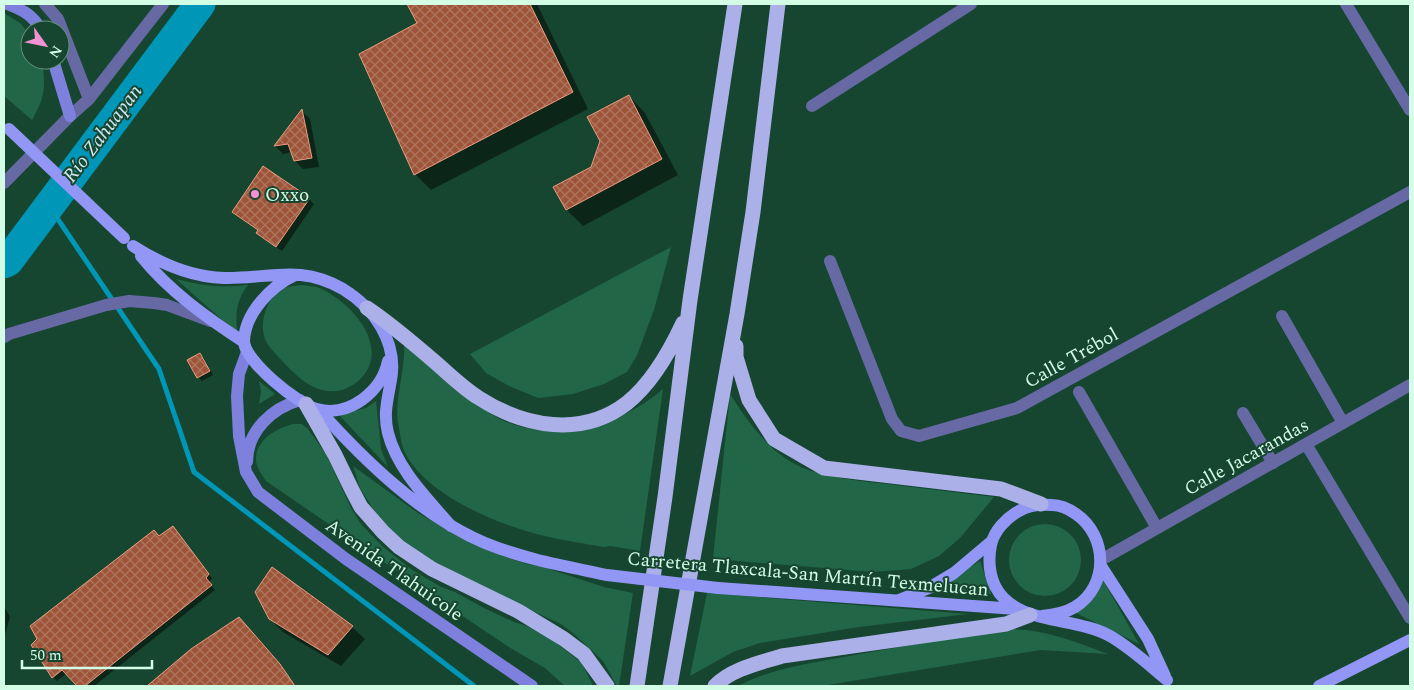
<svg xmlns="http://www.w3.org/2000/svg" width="1414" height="690" font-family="Spectral,serif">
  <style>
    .green { fill: #206647 }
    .shadow { fill: #0007 }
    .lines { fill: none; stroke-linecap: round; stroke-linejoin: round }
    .stream { stroke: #0096b7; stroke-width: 5 }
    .river { stroke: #0096b7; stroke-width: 31 }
    .building { fill: url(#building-cross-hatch); stroke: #ed9c7f }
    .minor { stroke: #6669a3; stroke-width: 12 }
    .tertiary { stroke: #6669a3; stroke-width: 12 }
    .secondary { stroke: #7d80dd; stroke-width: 12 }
    .primary { stroke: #9296f5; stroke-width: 12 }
    .motorway { stroke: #abb0e8; stroke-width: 15 }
    .primary-bridge { stroke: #9296f5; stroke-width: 12 }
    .poi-dot { fill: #f491d3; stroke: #174630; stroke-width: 2 }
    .labels { text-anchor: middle; stroke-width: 4; stroke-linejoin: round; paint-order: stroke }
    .poi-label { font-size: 19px; fill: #d4fde6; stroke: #174630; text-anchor: start }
    .street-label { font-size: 19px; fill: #d4fde6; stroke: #174630 }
    .water-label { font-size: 20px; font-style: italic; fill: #cbe8f3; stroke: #174630 }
  </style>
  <defs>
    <pattern id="building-cross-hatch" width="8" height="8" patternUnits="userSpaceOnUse" patternTransform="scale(1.25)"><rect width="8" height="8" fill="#9d5439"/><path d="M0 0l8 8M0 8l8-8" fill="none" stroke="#ae765f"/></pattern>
  </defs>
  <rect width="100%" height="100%" fill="#174630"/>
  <path class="green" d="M4,13L20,23L30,35V60H42C46,86 45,98 32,120L4,96Z
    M671,247L654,310L637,355L627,372L604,384L573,394L538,398L509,386L486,373L470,354Z
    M176,279C204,286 220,288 248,285C235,303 236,312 237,333Z
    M302,285C306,286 312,286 317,287C346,298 387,340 366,372C361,380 352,387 342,390C317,396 300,379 284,363C277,355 269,348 265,339C259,323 266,300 280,291C286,286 294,286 302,285Z
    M404,344C424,360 444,376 463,392C476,402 489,414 504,421C557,443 620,426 663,389L640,551L610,546L603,547C588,544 573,542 558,539C510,530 429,499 405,453C401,444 400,433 398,423C394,400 406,369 404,344Z
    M259,381L275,394L259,404L261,392Z
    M730,394C747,420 764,445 791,462C818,478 863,481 895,485C928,489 961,493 994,497L960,538L939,556L911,569L873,572L713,559Z
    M376,401L381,449L388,467L339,415L366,408Z
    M293,424H302L308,429L326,454L351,508L361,524L382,546L411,569L441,587L455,592L484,608L514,622L533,628L547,636L582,663L593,686H565L545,668L512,649L464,617L266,481C262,475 256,467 256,460C255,440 277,428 293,424Z
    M353,466L418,513L442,527L490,551L523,563L546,568L604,587L633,593L619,686H617L603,661L573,633L561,624L493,593L426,558L394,536L378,517L360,488Z
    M1009 560a36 36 0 1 1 72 0a36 36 0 1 1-72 0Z
    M980,561L991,594L928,593Z
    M1102,578L1139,644L1074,612Z
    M707,593L968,614L859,627L760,643L733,652L690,676Z
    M1012,629C1047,630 1076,642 1108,654L1041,650L822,686H738C772,668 812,663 849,656C903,646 957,637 1012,629Z"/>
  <path class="shadow" d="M409,4H537L588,109L431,190L415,174L419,23Z
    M629,96L645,113L678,175L583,226L567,210L555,187L592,168Z
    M302,111L310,119L319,167L303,169L295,161L292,152L283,154L275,146Z
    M309,199L314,204L282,251L263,238L257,233L259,231L233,212Z
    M200,354L204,358L213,375L202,381L198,377Z
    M176,532L212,578L209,583L215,590L94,686H78L67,673L57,681L53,677L159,538Z
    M272,569L352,627L365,639L341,666L283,632L270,619Z
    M4,606L10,617L4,638Z
    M192,650L283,669L295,686H149Z"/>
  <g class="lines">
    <path class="stream" d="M49,206L159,369L194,472L474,686"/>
    <path class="river" d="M4,263L8,261L200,4"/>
  </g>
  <path class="building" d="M407,4H530L573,92L414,175L359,54L417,23Z
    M629,95L662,159L566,210L553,187L591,167L600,141L587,117Z
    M302,109L312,158L294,161L288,144L274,146Z
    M263,166L310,198L276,247L256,233L258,230L232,212Z
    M200,353L210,371L197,378L187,360Z
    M173,526L209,574L206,578L212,585L85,686H77L62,670L52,678L31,645L37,639L30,626L154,530L159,536Z
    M272,567L353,626L328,655L269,619L255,592Z
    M239,617L280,664L295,686H147L191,649Z"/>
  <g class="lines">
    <path class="minor" d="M45,4L58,19L89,99
      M1346,4L1410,110
      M812,106L971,4
      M4,183L70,116L89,99L163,4
      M830,261L892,419L901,431L919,436L1017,408L1410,192
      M1282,316L1343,423
      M1079,392L1157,528
      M1243,413L1273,463
      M1306,444L1410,618
      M1101,560L1410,385"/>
    <path class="tertiary" d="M4,337L9,334L106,305L129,301L154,303L167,305L210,321"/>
    <path class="secondary" d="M7,4C23,10 33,15 41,30
      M53,60L70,116
      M247,352L239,374L237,396L239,436L246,472L258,492L346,559L532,686
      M247,462C247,431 272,408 300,400"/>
    <path class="primary" d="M133,246C161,264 191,277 224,278C269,279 300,264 343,289C374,308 398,342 391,380C388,398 383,414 388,433C397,469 427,498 451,526
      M141,256C169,291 207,318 244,342
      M295,275C271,286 245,313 244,341C244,361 299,405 317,409C349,418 382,391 388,361
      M319,410C364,460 421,516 485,543C524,559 565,566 607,575
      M1101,566L1148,639L1165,676
      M718,588L1016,609
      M899,600L929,588L954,573L992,541
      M1042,616C1054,615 1065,613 1075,607C1109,586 1108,536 1076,514C1069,509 1060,505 1052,505C1040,504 1029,505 1019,511C1006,518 994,531 991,545C988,560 989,573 995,586C1015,626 1075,616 1110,636C1131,648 1149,665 1167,680
      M1319,686L1410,640"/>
    <path class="motorway" d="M367,308C391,324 413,343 435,362C449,374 463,388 479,398C524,427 582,438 627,403C652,383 670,351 683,323
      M736,346V357L749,400L774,439L824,468L1001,489L1041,504
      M306,404L335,455L352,490L361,507L383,532L399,547L432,569L518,611L564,639L584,654L607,686
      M637,686L665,497L690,300L735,4
      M670,686L737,314L753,212L778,4
      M715,686C731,669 760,663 782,656L1006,624L1030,615"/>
    <path class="primary-bridge" d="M9,129L124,238
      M607,575L718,588"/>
  </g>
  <circle class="poi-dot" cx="255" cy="194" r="5"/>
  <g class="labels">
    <g class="poi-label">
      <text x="265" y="201">Oxxo</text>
    </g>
    <g class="street-label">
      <text transform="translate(1071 357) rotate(-29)" y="7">Calle Trébol</text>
      <text transform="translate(1246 456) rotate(-29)" y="7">Calle Jacarandas</text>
      <text transform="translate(395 569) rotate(35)" y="7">Avenida Tlahuicole</text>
      <text transform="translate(808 573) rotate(5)" y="7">Carretera Tlaxcala-San Martín Texmelucan</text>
    </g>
    <g class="water-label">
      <text transform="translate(102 133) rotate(-53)" y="7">Río Zahuapan</text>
    </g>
  </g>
  <rect width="1414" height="690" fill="none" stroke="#d4fde6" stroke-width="10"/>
  <g transform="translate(45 45) rotate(123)"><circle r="24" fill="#174630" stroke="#638f79"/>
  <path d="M0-4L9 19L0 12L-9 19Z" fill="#f491d3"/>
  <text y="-8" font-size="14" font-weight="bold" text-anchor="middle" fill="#d4fde6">N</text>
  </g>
  <path d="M22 660v8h130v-8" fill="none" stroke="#d4fde6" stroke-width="2.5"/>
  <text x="30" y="660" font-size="15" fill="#d4fde6" stroke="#174630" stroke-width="4" paint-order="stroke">50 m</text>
</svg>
